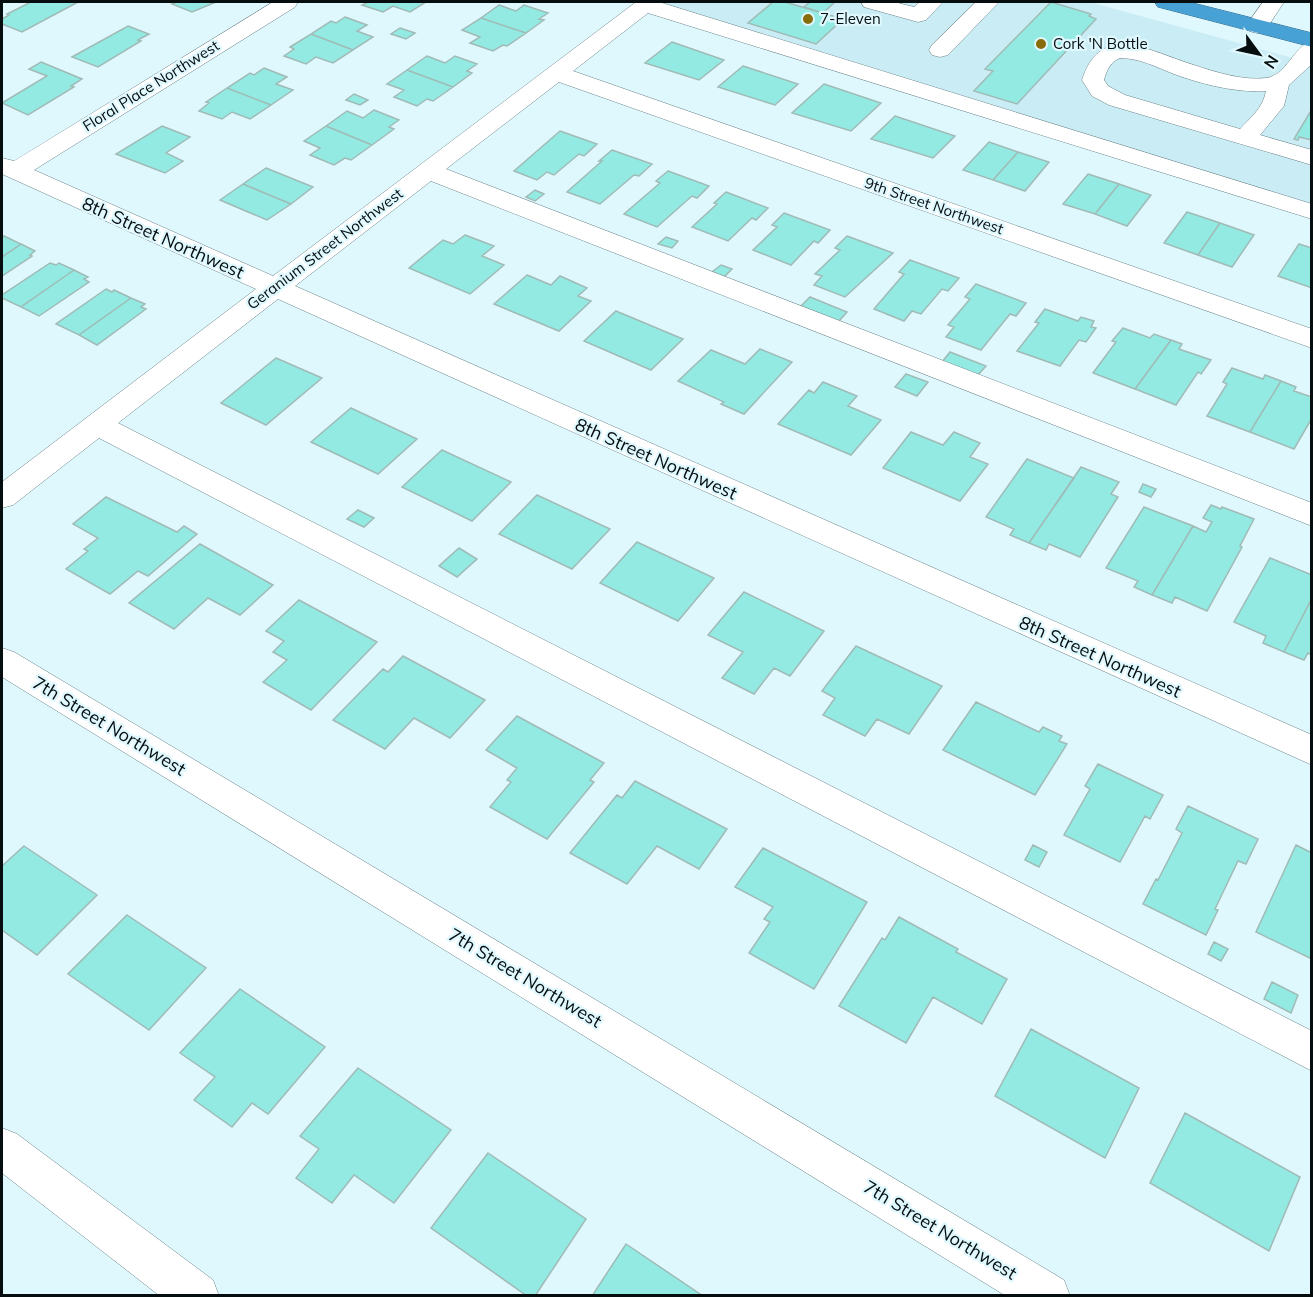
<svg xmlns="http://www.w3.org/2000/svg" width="1313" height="1297" font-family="Mulish,sans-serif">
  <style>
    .built { fill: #caecf4 }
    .building { fill: #93eae2; stroke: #a0bab6; stroke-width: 1.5 }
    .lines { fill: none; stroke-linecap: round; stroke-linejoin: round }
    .minor-casing { stroke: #6c8388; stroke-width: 1 }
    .highway-casing { stroke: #316d8f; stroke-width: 1 }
    .minor { fill: #fff; fill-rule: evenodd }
    .highway { fill: #48a1d4; fill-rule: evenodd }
    .poi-dot { fill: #886c0b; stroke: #dff8fe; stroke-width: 2 }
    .labels { text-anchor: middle; stroke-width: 4.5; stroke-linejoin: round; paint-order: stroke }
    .far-poi-label { font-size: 15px; fill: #050d0f; stroke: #dff8fe; text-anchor: start }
    .far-street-label { font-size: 15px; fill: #050d0f; stroke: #dff8fe }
    .street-label { font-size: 18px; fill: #050d0f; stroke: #dff8fe }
  </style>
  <rect width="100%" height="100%" fill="#dff8fe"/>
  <path class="built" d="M657,2H1090L1311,63V216L659,15Z"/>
  <path class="building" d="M31,2H78L22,32L2,24V19L9,15L7,14Z
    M177,2H216L192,12L172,4Z
    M368,2H426L410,12L393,6L383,12L362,5Z
    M773,2H785L843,19L816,44L748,23Z
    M810,2H835L823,13L804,7Z
    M1051,2L1091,14L1089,16L1096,19L1017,104L974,91L993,71L985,69Z
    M499,5L516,11L524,5L548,13L539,19L544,20L526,33L481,18Z
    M345,17L367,25L357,31L373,37L353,50L311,34L331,21L336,23Z
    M481,18L526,33L507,46L503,45L493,51L470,43L480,37L462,30Z
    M128,26L149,34L138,40L141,41L98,67L72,57Z
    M400,28L415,33L406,39L391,34Z
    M311,34L353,50L333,63L316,57L306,64L284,56L294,49L290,47Z
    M672,42L724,60L699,80L645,63Z
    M427,56L445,63L455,56L477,64L467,71L472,73L453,87L407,70Z
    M41,62L82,79L71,86L74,87L28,115L2,103L47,76L29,69Z
    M743,66L798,84L775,105L718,87Z
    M264,68L287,77L276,84L293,90L271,105L227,88L250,73L254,75Z
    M407,70L453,87L433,101L427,99L417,106L394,97L404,90L387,84Z
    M824,84L881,103L851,131L792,113Z
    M227,88L271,105L250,119L232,112L222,119L199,111L209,103L206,102Z
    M354,94L368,100L360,105L346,100Z
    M1312,109V140L1299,137L1298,140L1294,139Z
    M374,110L399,120L389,127L394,129L372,145L326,126L347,111L363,118Z
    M895,116L955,136L933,158L871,139Z
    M162,126L190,137L166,153L183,161L165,173L116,154Z
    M326,126L372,145L351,160L345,158L334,165L310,155L320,148L304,141Z
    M560,131L597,144L584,156L579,154L554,175L547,172L537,180L514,171Z
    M989,142L1018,152L993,180L963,170Z
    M612,150L652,164L639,176L634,175L600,204L567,192L602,161H599Z
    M1018,152L1049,162L1025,191L993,180Z
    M266,168L313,187L291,204L243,184Z
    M668,171L709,186L697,198L692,196L657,227L624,214L660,183L656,181Z
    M1088,174L1119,184L1095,214L1063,204Z
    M243,184L291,204L267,220L220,200Z
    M1119,184L1151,195L1127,226L1095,214Z
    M535,190L544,194L535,201L526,197Z
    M726,192L768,208L756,220L752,218L728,241L692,227L717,204L714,203Z
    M1187,212L1220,223L1198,255L1164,243Z
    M784,213L830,230L818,243L814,241L791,265L753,250L777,227L772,225Z
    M1220,223L1254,235L1232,267L1198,255Z
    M465,235L494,246L482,256L504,265L470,294L409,268L443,240L453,244Z
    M4,236L21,244L2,257V238Z
    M847,236L893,253L845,297L814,285L822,276L815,274L840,250L835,248Z
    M666,237L678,241L672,248L658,244Z
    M21,244L35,251L30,255L32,256L2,276V257Z
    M1299,244L1312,248V288L1278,276Z
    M910,260L959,278L948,291L942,289L921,314L912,311L904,321L874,309L904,274L899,272Z
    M50,263L56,265L59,263L74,270L21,307L2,298V295Z
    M721,265L732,269L724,277L712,272Z
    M74,270L88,277L84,279L89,282L39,316L21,307Z
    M527,275L551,285L560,276L587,288L578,296L591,301L559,331L494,304Z
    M976,284L1026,303L1016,316L1010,314L981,350L946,337L954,327L948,325L970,299L965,297Z
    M106,289L112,292L114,290L131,298L79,335L56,324Z
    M810,297L847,312L838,322L800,307Z
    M131,298L145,304L141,307L146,309L97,345L79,335Z
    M1045,309L1078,321L1081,317L1094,321L1091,327L1096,328L1086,342L1079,340L1060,366L1017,351L1039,323L1035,322Z
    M616,311L683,339L651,370L584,341Z
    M1123,328L1150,338L1154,334L1171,340L1135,389L1093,373L1116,342L1112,341Z
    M1171,340L1182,344L1179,349L1211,360L1201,374L1198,372L1176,405L1135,389Z
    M760,349L792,362L744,414L721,404L724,402L678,381L711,350L745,364Z
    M950,352L986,366L977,376L942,362Z
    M276,358L322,378L266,425L221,403Z
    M1232,368L1263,379L1265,375L1281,381L1250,432L1207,416L1227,384L1223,382Z
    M906,374L928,382L917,396L895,387Z
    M1281,381L1296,387L1294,391L1312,397V418L1294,449L1250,432Z
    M823,382L857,396L848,406L881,420L851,455L778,424L809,390L814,393Z
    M351,408L417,439L378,474L311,442Z
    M911,432L943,445L954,432L980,443L970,457L988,464L960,501L883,468Z
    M442,450L511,482L472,521L402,487Z
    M1027,459L1074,478L1029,543L1010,535L1014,529L986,517Z
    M1081,467L1119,482L1111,494L1118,497L1080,557L1049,544L1046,550L1029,543Z
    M1143,484L1156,489L1151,497L1139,492Z
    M537,495L610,529L572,569L499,534Z
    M106,497L177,532L184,526L197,534L148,576L138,571L110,594L66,569L88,551L84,549L98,538L73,524Z
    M1211,505L1221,509L1222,507L1254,519L1240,546L1242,547L1207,611L1175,597L1172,603L1152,595L1193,526L1206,532L1212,522L1203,518Z
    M1144,507L1193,526L1152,595L1134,587L1138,581L1106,568Z
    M358,510L374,518L364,527L347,519Z
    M637,542L714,578L678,621L600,583Z
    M200,544L273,585L240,615L208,598L174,629L129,603Z
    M459,548L477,559L457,577L439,566Z
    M1270,558L1312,575V598L1284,652L1263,643L1266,636L1234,622Z
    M744,592L824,631L790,676L774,668L754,694L722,678L743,652L708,635Z
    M1312,598V655L1308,653L1304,660L1284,652Z
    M299,600L377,642L311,710L263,682L287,660L273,652L284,641L266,631Z
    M856,646L942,686L909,734L877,719L865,736L823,715L835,698L822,691Z
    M403,656L485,700L450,738L414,718L385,749L333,720L383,669L388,672Z
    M976,702L1039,732L1043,727L1062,736L1059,741L1067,744L1035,795L943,750Z
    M517,716L604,763L590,780L594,782L547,839L490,807L511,782L507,780L517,768L486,750Z
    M1098,764L1163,795L1150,819L1145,816L1120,862L1064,835L1090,789L1085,786Z
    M635,781L727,829L699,869L657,846L627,884L570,853L617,795L622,798Z
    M1188,806L1258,839L1246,864L1238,861L1215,909L1218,910L1206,935L1143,904L1156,879L1158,880L1182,833L1176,829Z
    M1033,845L1047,852L1039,867L1025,860Z
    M1296,845L1312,853V959L1256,932Z
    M24,846L97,895L37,955L2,930V866Z
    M763,848L867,902L814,989L749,953L770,922L764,919L773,907L735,887Z
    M127,915L206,968L149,1030L68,974Z
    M899,917L958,949L956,952L1007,979L982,1024L933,997L906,1043L839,1006L882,938L885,940Z
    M1214,942L1228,949L1221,961L1208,954Z
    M1272,982L1298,995L1291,1013L1264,999Z
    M240,989L325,1047L268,1114L252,1103L232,1127L194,1100L215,1077L180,1053Z
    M1031,1029L1139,1088L1105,1158L995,1096Z
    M358,1068L451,1130L394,1203L354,1175L332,1203L296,1178L319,1149L300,1136Z
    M1185,1113L1300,1177L1269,1251L1150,1183Z
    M488,1153L586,1219L535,1296H527L431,1228Z
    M626,1244L703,1296H592Z"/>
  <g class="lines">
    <g class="minor-casing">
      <path id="minor" d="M273,2H298L295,7L34,170L273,276L636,2H659L1312,204V219L648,13L573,71L1312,329V348L559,82L446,169L1312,503V526L431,181L295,286L1312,735V765L278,299L118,423L1312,1031V1071L99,438L13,505L2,508V482L256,289L2,174V158L14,161Z
        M861,2H894L914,7L920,2H943L926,20L918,22L864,7Z
        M976,2H999L948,55L940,57L932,55L929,50L932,45Z
        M1263,2H1284L1265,31L1257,33L1249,31L1246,26Z
        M1312,41V64L1289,85L1284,106L1260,135L1312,150V165L1109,105L1092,96L1082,80C1101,19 1153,53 1194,65C1215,72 1243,81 1266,78C1288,75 1293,46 1312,41ZM1120,58C1140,58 1156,67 1174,74C1201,84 1236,93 1266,91C1263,108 1251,117 1240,129L1125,95L1108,86L1104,80C1107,70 1110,62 1120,58Z
        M2,648L14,652L1064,1280L1070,1296H1006L2,677Z
        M2,1128L17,1134L213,1280L219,1296H160L2,1173Z"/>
    </g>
    <g class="highway-casing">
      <path id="highway" d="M1155,2H1189L1312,33V47L1158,7Z"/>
    </g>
    <use href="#minor" class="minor"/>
    <use href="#highway" class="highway"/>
  </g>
  <g class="poi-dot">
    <circle cx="808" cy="19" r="6"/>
    <circle cx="1041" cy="44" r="6"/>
  </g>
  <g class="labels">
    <g class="far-poi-label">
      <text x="820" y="24">7-Eleven</text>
      <text x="1053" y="49">Cork 'N Bottle</text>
    </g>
    <g class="far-street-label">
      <text transform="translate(151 86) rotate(-32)" y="5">Floral Place Northwest</text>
      <text transform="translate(934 206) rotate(19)" y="5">9th Street Northwest</text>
      <text transform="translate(325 249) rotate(-37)" y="5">Geranium Street Northwest</text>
    </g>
    <g class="street-label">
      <text transform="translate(163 238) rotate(24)" y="6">8th Street Northwest</text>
      <text transform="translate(656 459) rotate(24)" y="6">8th Street Northwest</text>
      <text transform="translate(1100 657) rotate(24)" y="6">8th Street Northwest</text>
      <text transform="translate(109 726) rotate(31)" y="6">7th Street Northwest</text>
      <text transform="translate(525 978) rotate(31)" y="6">7th Street Northwest</text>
      <text transform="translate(940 1230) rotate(31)" y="6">7th Street Northwest</text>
    </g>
  </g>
  <rect width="1313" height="1297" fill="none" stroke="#050d0f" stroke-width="6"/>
  <g transform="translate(1259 54) rotate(123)" stroke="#dff8fe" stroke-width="4.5" paint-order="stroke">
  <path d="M0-4.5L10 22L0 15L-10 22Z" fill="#050d0f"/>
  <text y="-9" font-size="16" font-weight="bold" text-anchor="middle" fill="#050d0f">N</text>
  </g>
</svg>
